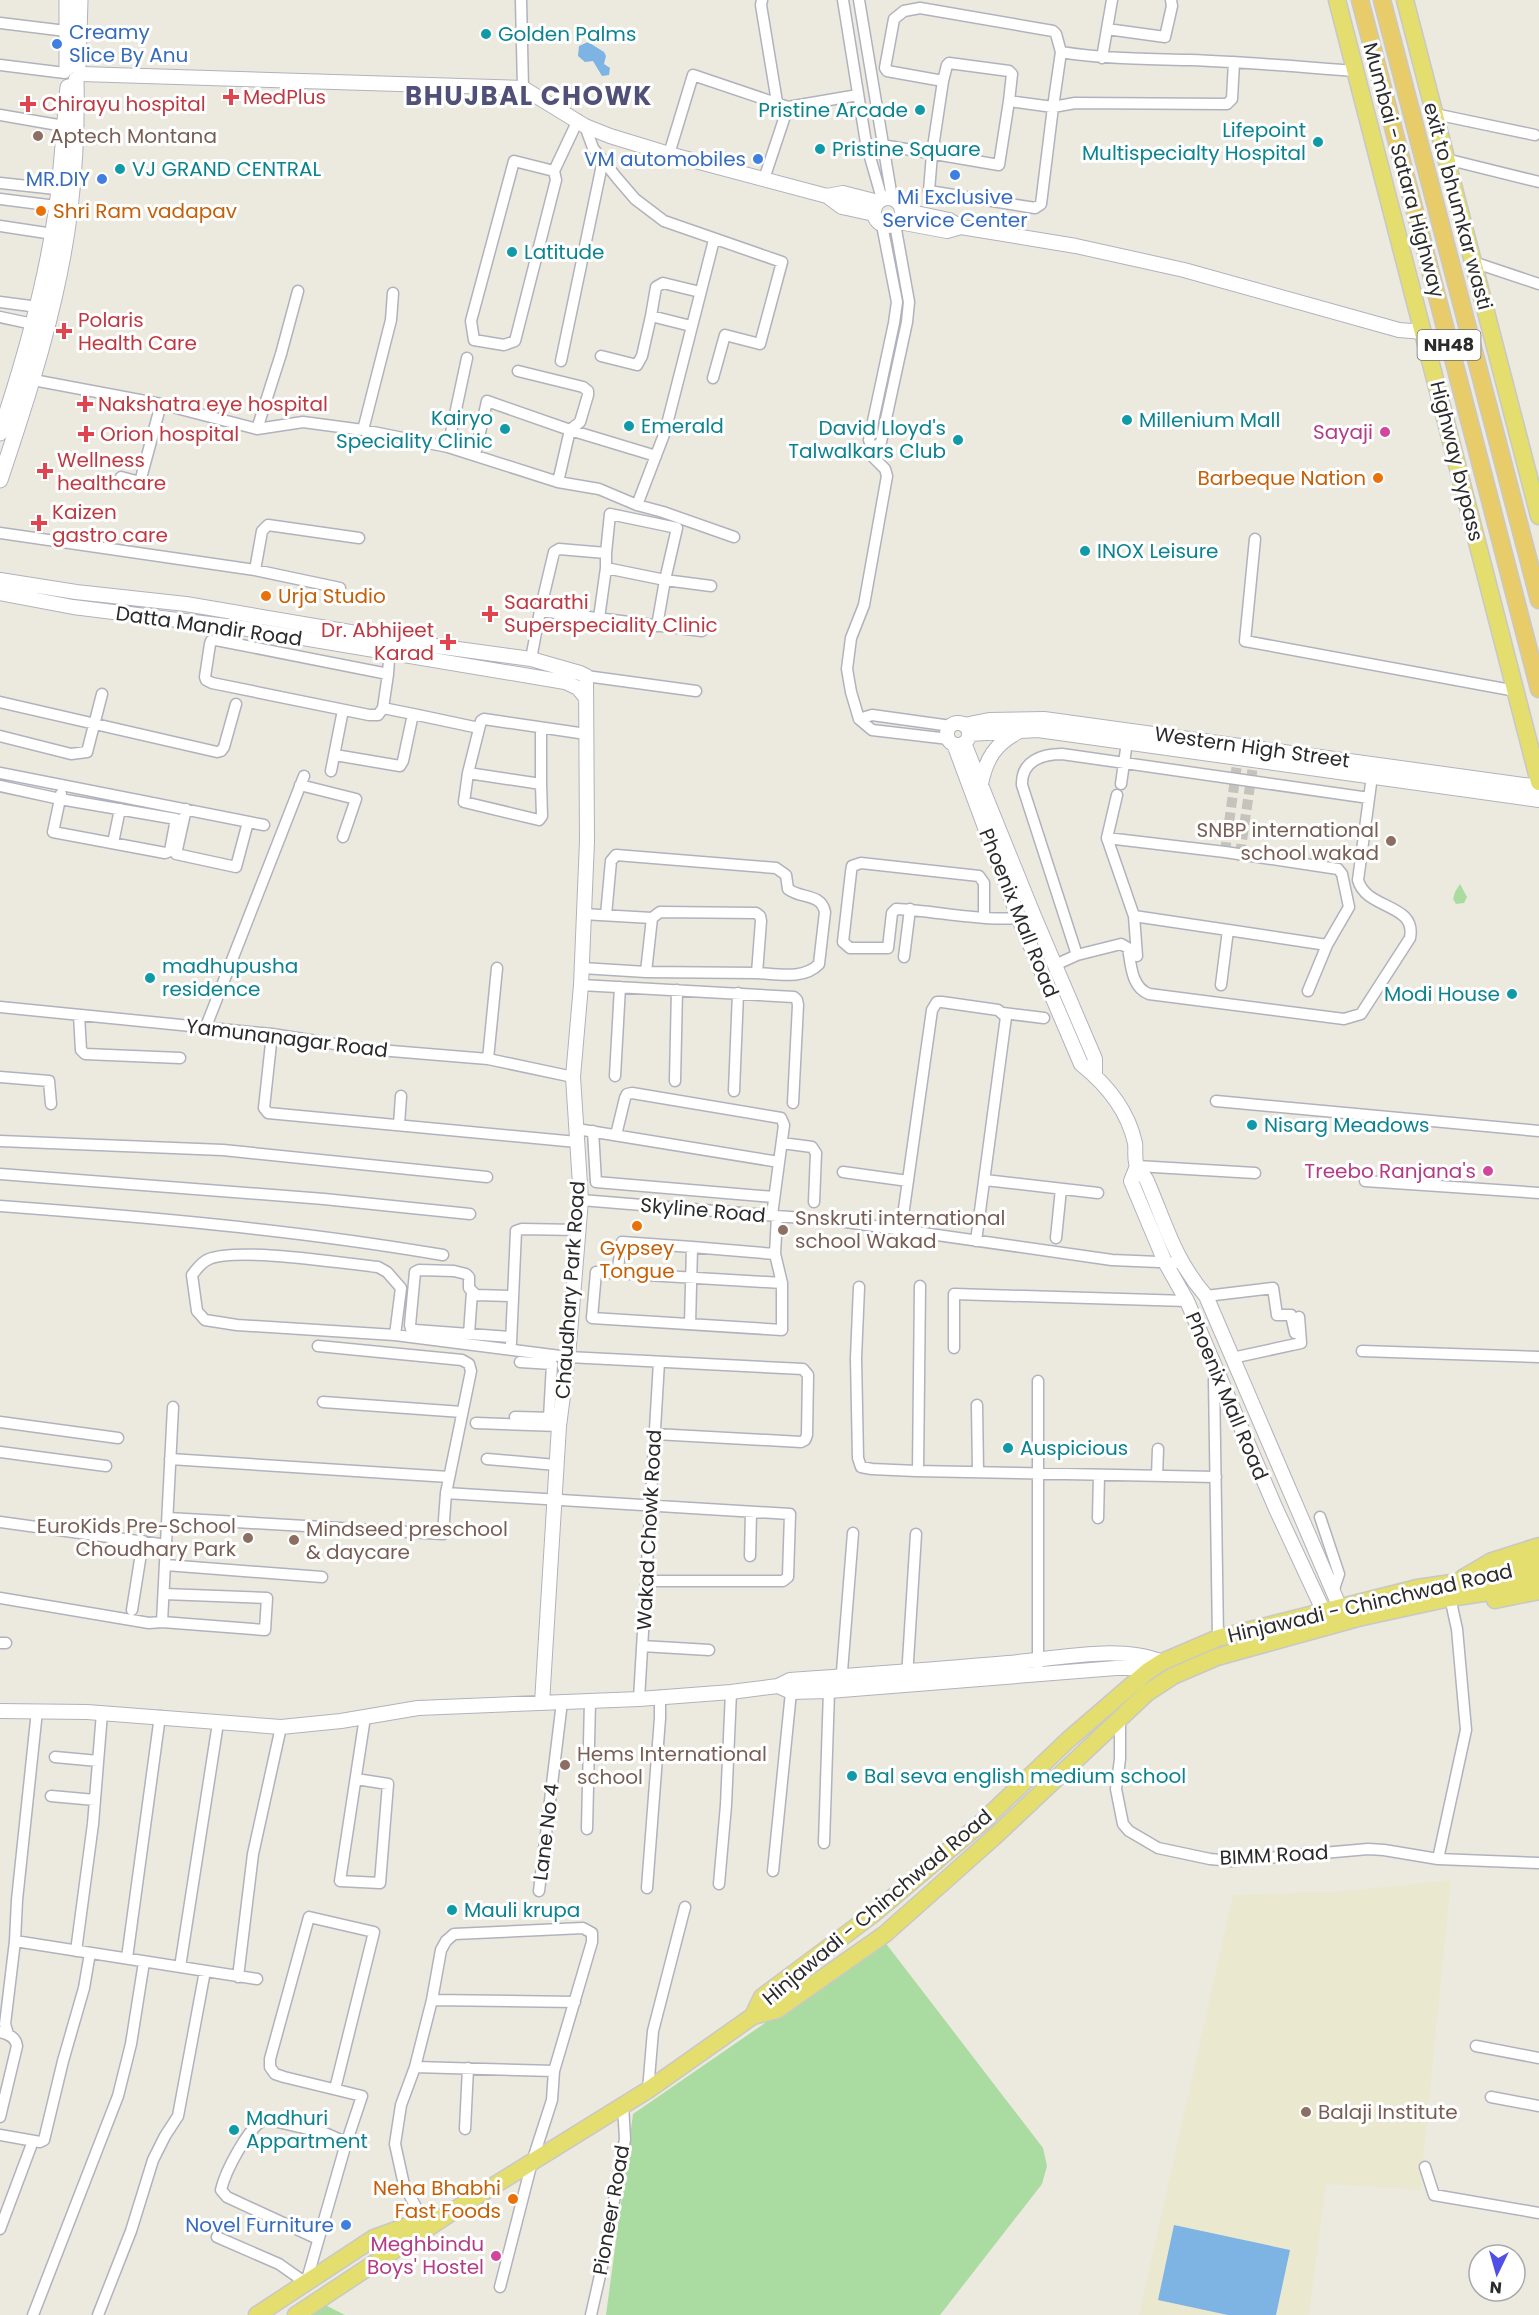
<svg xmlns="http://www.w3.org/2000/svg" width="1539" height="2315" font-family="Poppins,sans-serif">
  <style>
    .education { fill: #ebe8d0 }
    .green { fill: #aadca1 }
    .water { fill: #7db4e3 }
    .lines { fill: none; stroke-linecap: round; stroke-linejoin: round }
    .minor-tunnel { stroke: #c5c3bb; stroke-width: 10; stroke-dasharray: 10 5; stroke-linecap: butt }
    .minor-casing { stroke: #b2b2bd; stroke-width: 13 }
    .tertiary-casing { stroke: #b2b2bd; stroke-width: 16 }
    .secondary-casing { stroke: #b2b2bd; stroke-width: 17 }
    .primary-casing { stroke: #c8c8c8; stroke-width: 19 }
    .trunk-casing { stroke: #c8c8c8; stroke-width: 19 }
    .minor { stroke: #fff; stroke-width: 10 }
    .tertiary { stroke: #fff; stroke-width: 14 }
    .secondary { stroke: #fff; stroke-width: 15 }
    .primary { stroke: #e3de6d; stroke-width: 16 }
    .trunk { stroke: #e8cc6a; stroke-width: 16 }
    .culture-dot { fill: #0f9aa8; stroke: #fff; stroke-width: 2 }
    .shop-dot { fill: #3f7fe0; stroke: #fff; stroke-width: 2 }
    .health-dot { fill: #e0444e; stroke: #fff; stroke-width: 2 }
    .education-dot { fill: #8d6e63; stroke: #fff; stroke-width: 2 }
    .food-dot { fill: #e8710a; stroke: #fff; stroke-width: 2 }
    .hotel-dot { fill: #d1479c; stroke: #fff; stroke-width: 2 }
    .labels { text-anchor: middle; stroke-width: 6; stroke-linejoin: round; paint-order: stroke }
    .shield { fill: #fff; stroke: #6b6b6b; stroke-width: 1.5 }
    .shield-label { font-size: 18px; font-weight: bold; fill: #2b2b2b }
    .shop-label { font-size: 20px; fill: #366cbe; stroke: #fff; text-anchor: end }
    .culture-label { font-size: 20px; fill: #0d838f; stroke: #fff; text-anchor: start }
    .health-label { font-size: 20px; fill: #be3a42; stroke: #fff; text-anchor: start }
    .education-label { font-size: 20px; fill: #785e54; stroke: #fff; text-anchor: start }
    .street-label { font-size: 20px; fill: #2b2b2b; stroke: #fff }
    .food-label { font-size: 20px; fill: #c56008; stroke: #fff; text-anchor: start }
    .hotel-label { font-size: 20px; fill: #b23c85; stroke: #fff; text-anchor: end }
    .district-label { font-size: 26px; font-weight: bold; letter-spacing: 1.5px; fill: #505078; stroke: #fff }
  </style>
  <rect width="100%" height="100%" fill="#ece9df"/>
  <path class="education" d="M1451,1880L1420,2190L1326,2184L1309,2315H1139L1233,1895L1347,1891Z"/>
  <path class="green" d="M1460,884L1467,897L1464,903L1456,904L1453,899L1455,892Z
    M884,1941L1043,2148L1047,2166L1042,2184L940,2315H606L633,2114Z
    M323,2304L345,2315H307Z"/>
  <path class="water" d="M588,42L604,52L606,56L604,64L610,68L609,75L602,76L593,61L585,62L578,56L579,46Z
    M1174,2225L1290,2250L1276,2315H1228L1158,2300Z"/>
  <g class="lines">
    <path class="minor-tunnel" d="M1225,852L1238,757
      M1240,854L1254,759"/>
    <g class="minor-casing">
      <path id="minor" d="M521,0L523,88
        M762,0L761,5L777,102
        M843,0L866,143L882,199
        M859,0L892,198
        M0,23L66,31
        M1107,29L1165,37L1172,6L1171,0
        M1102,58L1112,0
        M1234,62L1232,99L1227,104L1075,103L1053,107L1041,204L1035,208L929,191L932,154L943,81L887,71L885,68L894,19L904,11L920,8L1053,31L1056,34L1061,52C1104,59 1147,59 1190,60C1246,62 1301,67 1356,71
        M0,65L65,73
        M943,81L947,65L949,63L1009,71L1012,74L1009,101
        M1435,114L1535,135
        M0,115L64,126
        M585,126L593,148L617,178L635,199L664,221L782,262L760,344L725,335L713,378
        M882,145L999,165L1009,101L1053,107L1061,52
        M669,154L693,75L788,107
        M1446,159L1539,182
        M554,171L556,180L515,341L504,345L474,340L471,321L514,161L554,171L578,120
        M764,179L788,107L858,95
        M0,183L65,190
        M0,199L64,207
        M882,225L897,302L894,323L869,440L873,450L881,442L907,322L909,302L895,224
        M0,226L53,234
        M1473,262L1539,284
        M0,302L38,307
        M0,317L33,324
        M691,326L651,316L656,287L663,283L700,292
        M601,356L637,365L642,356L651,316
        M561,361L603,160
        M28,379L161,404L257,429L303,422L363,430L448,447L558,482L599,489L637,505L663,512L734,537
        M257,429L281,354L298,291
        M363,430L391,320L393,293
        M448,447L467,358
        M475,455L487,401L570,430L580,422L588,395V391L583,387L518,371
        M121,477L140,482L161,404
        M558,482L570,430L656,456
        M637,505L665,432L714,240
        M0,533L255,570L340,588
        M1255,539L1245,641L1516,691
        M606,553L610,514L677,528L665,580L606,568
        M255,570L262,531L268,525L359,538
        M540,611L554,552L559,549L606,553V568L599,618
        M657,626L665,580L711,586
        M531,659L540,611L702,631
        M388,674L390,645
        M586,676L696,691
        M0,702L217,752L221,751L224,747L236,704
        M383,708L388,674L216,640L211,641L210,644L205,677L206,680L212,683L369,715H378L383,708L413,714
        M859,719L851,692L847,669L851,638L864,605L887,476L885,469L873,457V450
        M541,729V784
        M0,736L71,754L87,752L102,694
        M949,739L872,730L859,719L872,715L951,726
        M335,755L400,766L403,761L413,714L479,728
        M331,771L343,710
        M0,773L264,825
        M468,773L464,802L539,820L542,816L541,784L468,773L481,721L484,719L586,734
        M1121,784L1127,742
        M300,785L356,799L343,837
        M0,786L60,799L61,794
        M1117,795L1107,838L1134,916L1137,956
        M60,799L176,819L170,851L165,853L53,832Z
        M186,809L176,854L236,867L248,822
        M1107,838L1225,852L1338,869L1342,874L1349,907L1327,945L1308,991
        M113,843L120,809
        M606,915L611,861L616,855L776,868L786,875L788,889C801,899 821,893 825,912L819,964C804,980 777,974 757,973
        M984,916V883L979,876L861,863L852,866L851,872L843,942L850,948H888L892,913L896,909C941,911 990,924 1034,916
        M1134,916L1228,930L1221,985
        M1228,930L1327,945
        M1077,955L1022,785C1021,761 1042,754 1062,754L1369,798
        M904,957L910,909
        M1055,965L1077,955L1121,944L1128,948C1131,964 1131,987 1149,994L1344,1019L1361,1014L1410,938C1417,903 1366,910 1358,880L1372,776
        M582,968L646,972L757,973L761,921L760,916L756,913L660,912L652,918L583,914
        M646,972L652,918
        M581,985L794,997L797,1000L798,1005L793,1103
        M0,1007L272,1034L367,1049L488,1059L573,1077
        M1003,1013L1044,1018
        M79,1015L81,1050L85,1054L180,1058
        M205,1029L304,776
        M272,1034L264,1108L268,1113L577,1142
        M488,1059L497,968
        M615,1076L620,987
        M0,1077L49,1081L51,1104
        M675,1081L677,990
        M734,1091L738,993
        M1216,1101L1539,1131
        M399,1125L401,1096
        M577,1129L779,1162
        M593,1131L596,1182L774,1197
        M616,1135L625,1098L627,1094L632,1093L781,1118L784,1125L772,1215
        M0,1141L223,1150L487,1177
        M782,1143L812,1147L816,1153L814,1202
        M1137,1166L1255,1173
        M843,1172L908,1181
        M0,1174L324,1199L470,1214
        M985,1180L1098,1193
        M1365,1181L1539,1193
        M581,1200L839,1221L1112,1260L1182,1263
        M0,1206C148,1217 297,1230 443,1255
        M777,1216L775,1254L782,1283V1330L592,1318L596,1272L782,1283
        M901,1230L932,1010L937,1002H942L998,1010L1006,1017L976,1241
        M1056,1238L1061,1189
        M692,1247L775,1254
        M617,1273L622,1242L692,1247L690,1324
        M859,1287L856,1358L858,1458L861,1467L872,1469L916,1471L1216,1477
        M1206,1296L1273,1288L1277,1315H1291L1295,1333
        M469,1334L472,1292
        M395,1335L401,1288L387,1272L378,1267C341,1263 239,1247 209,1259C201,1262 197,1269 192,1275L197,1311L205,1320L237,1325L395,1335L568,1357L803,1369L808,1375L807,1435L805,1440L801,1442L655,1434
        M511,1337L415,1330L411,1329L410,1325L415,1272L419,1270L454,1271L466,1274L469,1277V1288L476,1295L512,1296
        M511,1343L516,1231L522,1229L578,1230
        M954,1348V1294L1187,1301
        M1362,1351L1539,1357
        M1232,1358L1301,1343L1299,1317
        M520,1362L552,1364L549,1418
        M1216,1370L1214,1380L1218,1638
        M1038,1381V1665
        M323,1402L462,1412
        M977,1405L978,1472
        M515,1417L554,1418
        M0,1422L118,1438
        M476,1423L559,1426
        M0,1452L106,1466
        M170,1459L449,1477
        M487,1459L556,1465
        M918,1471L920,1286
        M1157,1476L1158,1449
        M446,1493L790,1514L788,1577L783,1581H646
        M1320,1517L1339,1574L1333,1592
        M168,1518L443,1534L446,1493L471,1371L469,1364L462,1360L318,1346
        M1098,1518L1099,1475
        M0,1522L167,1545
        M750,1556L751,1512
        M166,1565L322,1577
        M0,1598L149,1623L162,1622L173,1407
        M132,1610L143,1541
        M162,1622L265,1630L267,1598L164,1594
        M0,1643H6
        M642,1646L709,1650
        M907,1677L916,1534
        M841,1684L853,1533
        M639,1699L659,1362
        M1120,1720V1759L1116,1789L1123,1824L1129,1831L1158,1848L1210,1859L1232,1861L1368,1849L1384,1850L1438,1859L1539,1863
        M55,1757L98,1761
        M356,1779L388,1784L380,1883L340,1881L365,1717
        M51,1796L95,1800
        M587,1829L590,1701
        M824,1843L829,1691
        M1438,1859L1466,1730L1457,1629L1449,1593
        M773,1871L791,1692
        M719,1884L726,1805L731,1692
        M647,1888L660,1718V1696
        M539,1891L562,1702
        M15,1941L257,1979
        M76,1951L93,1824L102,1713
        M127,1958L160,1716
        M180,1967L218,1723
        M238,1977L253,1854L281,1727
        M432,2000L575,2002
        M0,2032C8,2034 16,2037 17,2046L0,2117
        M8,2034L5,2024L6,2016L15,1941L17,1900L37,1711
        M1476,2046L1539,2058
        M415,2067L554,2071
        M335,2089L374,1932L309,1917L270,2059V2067L275,2074L284,2077L362,2096L345,2147
        M648,2090L653,2031L685,1907
        M1491,2097L1539,2106
        M465,2129L468,2068
        M0,2135L40,2142L44,2140L63,2061L84,1988L90,1953
        M1425,2167L1434,2195L1539,2213
        M423,2220L404,2185L395,2144L401,2105L415,2067L432,2000L441,1950L446,1941L454,1934L583,1928L592,1933V1942L554,2071L552,2100L532,2162L500,2287
        M0,2229L33,2141
        M217,2237L279,2264L306,2283L345,2147L343,2141L325,2133L265,2119C248,2127 225,2172 221,2190L227,2197L318,2239
        M33,2315L118,2096L131,2044L144,1962
        M98,2315L131,2231L153,2160L165,2136L178,2116L205,1971
        M591,2315L603,2262L625,2139L623,2105"/>
    </g>
    <g class="tertiary-casing">
      <path id="tertiary" d="M81,74L523,88L585,126L610,136L669,154L827,196L842,207L874,214
        M827,196L843,193L878,202
        M874 212a14 14 0 1 1 28 0a14 14 0 1 1-28 0Z
        M902,210L949,220L961,227L1076,246L1184,270L1399,330L1424,332
        M899,222L947,231L961,227
        M0,580L76,592L186,604L421,644L531,659L580,673L586,676L587,841L581,985L573,1077L581,1200L568,1357L559,1426L542,1703
        M0,593L73,607L242,628L565,682L578,688L586,698
        M947 734a11 11 0 1 1 22 0a11 11 0 1 1-22 0Z
        M964,725L989,720L1044,719L1539,787
        M969,734L1038,730L1539,800
        M964,743L1034,916L1095,1059V1076
        M954,744L1019,919L1081,1064C1106,1084 1128,1111 1135,1143C1136,1150 1134,1159 1137,1166C1139,1171 1145,1176 1147,1181C1166,1225 1174,1259 1206,1296L1338,1603L1342,1618
        M981,784C986,759 995,744 1018,732
        M1137,1166L1131,1181L1165,1262L1187,1301L1276,1509L1324,1612L1325,1619
        M778,1686L791,1692L829,1691L1116,1668H1138L1148,1671
        M0,1711L87,1712L281,1727L341,1721L418,1708L639,1699L731,1692L778,1686L790,1680C863,1675 936,1669 1008,1663C1054,1659 1119,1644 1162,1662"/>
    </g>
    <g class="secondary-casing">
      <path id="secondary" d="M67,0V68
        M78,67L80,0
        M0,433C25,359 46,284 57,206C62,167 64,127 68,87
        M0,480C30,391 59,301 70,209C75,166 77,123 76,80"/>
    </g>
    <g class="primary-casing">
      <path id="primary" d="M1337,0L1539,782
        M1405,0L1539,516
        M1463,1578L1492,1561L1539,1546
        M1495,1600L1539,1591
        M753,2016L762,1997L872,1915L980,1824L1068,1740L1148,1671L1162,1662L1218,1638L1417,1588L1486,1578L1539,1562
        M257,2315L374,2238L435,2216
        M296,2315L461,2206L648,2090L753,2016L777,2010L885,1934L993,1838L1147,1693L1173,1676L1217,1657L1358,1618L1450,1598L1490,1592L1539,1577"/>
    </g>
    <g class="trunk-casing">
      <path id="trunk" d="M1360,0L1539,689
        M1382,0L1539,600"/>
    </g>
    <use href="#minor" class="minor"/>
    <use href="#tertiary" class="tertiary"/>
    <use href="#secondary" class="secondary"/>
    <use href="#primary" class="primary"/>
    <use href="#trunk" class="trunk"/>
  </g>
  <g class="culture-dot">
    <circle cx="486" cy="34" r="6"/>
    <circle cx="920" cy="110" r="6"/>
    <circle cx="1318" cy="142" r="6"/>
    <circle cx="820" cy="149" r="6"/>
    <circle cx="120" cy="169" r="6"/>
    <circle cx="512" cy="252" r="6"/>
    <circle cx="1127" cy="420" r="6"/>
    <circle cx="629" cy="426" r="6"/>
    <circle cx="505" cy="429" r="6"/>
    <circle cx="958" cy="440" r="6"/>
    <circle cx="1085" cy="551" r="6"/>
    <circle cx="150" cy="978" r="6"/>
    <circle cx="1512" cy="994" r="6"/>
    <circle cx="1252" cy="1125" r="6"/>
    <circle cx="1008" cy="1448" r="6"/>
    <circle cx="852" cy="1776" r="6"/>
    <circle cx="452" cy="1910" r="6"/>
    <circle cx="234" cy="2130" r="6"/>
  </g>
  <g class="shop-dot">
    <circle cx="57" cy="44" r="6"/>
    <circle cx="758" cy="159" r="6"/>
    <circle cx="955" cy="175" r="6"/>
    <circle cx="102" cy="179" r="6"/>
    <circle cx="346" cy="2225" r="6"/>
  </g>
  <g class="health-dot">
    <path d="M228 88h6v6h6v6h-6v6h-6v-6h-6v-6h6z"/>
    <path d="M25 95h6v6h6v6h-6v6h-6v-6h-6v-6h6z"/>
    <path d="M61 322h6v6h6v6h-6v6h-6v-6h-6v-6h6z"/>
    <path d="M82 395h6v6h6v6h-6v6h-6v-6h-6v-6h6z"/>
    <path d="M83 425h6v6h6v6h-6v6h-6v-6h-6v-6h6z"/>
    <path d="M42 462h6v6h6v6h-6v6h-6v-6h-6v-6h6z"/>
    <path d="M36 514h6v6h6v6h-6v6h-6v-6h-6v-6h6z"/>
    <path d="M487 605h6v6h6v6h-6v6h-6v-6h-6v-6h6z"/>
    <path d="M445 633h6v6h6v6h-6v6h-6v-6h-6v-6h6z"/>
  </g>
  <g class="education-dot">
    <circle cx="38" cy="136" r="6"/>
    <circle cx="1391" cy="841" r="6"/>
    <circle cx="783" cy="1230" r="6"/>
    <circle cx="248" cy="1538" r="6"/>
    <circle cx="294" cy="1540" r="6"/>
    <circle cx="565" cy="1765" r="6"/>
    <circle cx="1306" cy="2112" r="6"/>
  </g>
  <g class="food-dot">
    <circle cx="41" cy="211" r="6"/>
    <circle cx="1378" cy="478" r="6"/>
    <circle cx="266" cy="596" r="6"/>
    <circle cx="637" cy="1226" r="6"/>
    <circle cx="513" cy="2199" r="6"/>
  </g>
  <g class="hotel-dot">
    <circle cx="1385" cy="432" r="6"/>
    <circle cx="1488" cy="1171" r="6"/>
    <circle cx="496" cy="2256" r="6"/>
  </g>
  <g class="labels">
    <rect class="shield" x="1417.5" y="330" width="63" height="30" rx="4.5"/>
    <g class="shield-label">
      <text x="1449" y="351">NH48</text>
    </g>
    <g class="shop-label">
      <text x="69" y="39" text-anchor="start">Creamy<tspan x="69" dy="23">Slice By Anu</tspan></text>
      <text x="746" y="166">VM automobiles</text>
      <text x="90" y="186">MR.DIY</text>
      <text x="955" y="204" text-anchor="middle">Mi Exclusive<tspan x="955" dy="23">Service Center</tspan></text>
      <text x="334" y="2232">Novel Furniture</text>
    </g>
    <g class="culture-label">
      <text x="498" y="41">Golden Palms</text>
      <text x="908" y="117" text-anchor="end">Pristine Arcade</text>
      <text x="1306" y="137" text-anchor="end">Lifepoint<tspan x="1306" dy="23">Multispecialty Hospital</tspan></text>
      <text x="832" y="156">Pristine Square</text>
      <text x="132" y="176">VJ GRAND CENTRAL</text>
      <text x="524" y="259">Latitude</text>
      <text x="493" y="425" text-anchor="end">Kairyo<tspan x="493" dy="23">Speciality Clinic</tspan></text>
      <text x="1139" y="427">Millenium Mall</text>
      <text x="641" y="433">Emerald</text>
      <text x="946" y="435" text-anchor="end">David Lloyd's<tspan x="946" dy="23">Talwalkars Club</tspan></text>
      <text x="1097" y="558">INOX Leisure</text>
      <text x="162" y="973">madhupusha<tspan x="162" dy="23">residence</tspan></text>
      <text x="1500" y="1001" text-anchor="end">Modi House</text>
      <text x="1264" y="1132">Nisarg Meadows</text>
      <text x="1020" y="1455">Auspicious</text>
      <text x="864" y="1783">Bal seva english medium school</text>
      <text x="464" y="1917">Mauli krupa</text>
      <text x="246" y="2125">Madhuri<tspan x="246" dy="23">Appartment</tspan></text>
    </g>
    <g class="health-label">
      <text x="243" y="104">MedPlus</text>
      <text x="42" y="111">Chirayu hospital</text>
      <text x="78" y="327">Polaris<tspan x="78" dy="23">Health Care</tspan></text>
      <text x="98" y="411">Nakshatra eye hospital</text>
      <text x="100" y="441">Orion hospital</text>
      <text x="57" y="467">Wellness<tspan x="57" dy="23">healthcare</tspan></text>
      <text x="52" y="519">Kaizen<tspan x="52" dy="23">gastro care</tspan></text>
      <text x="504" y="609">Saarathi<tspan x="504" dy="23">Superspeciality Clinic</tspan></text>
      <text x="434" y="637" text-anchor="end">Dr. Abhijeet<tspan x="434" dy="23">Karad</tspan></text>
    </g>
    <g class="education-label">
      <text x="50" y="143">Aptech Montana</text>
      <text x="1379" y="837" text-anchor="end">SNBP international<tspan x="1379" dy="23">school wakad</tspan></text>
      <text x="795" y="1225">Snskruti international<tspan x="795" dy="23">school Wakad</tspan></text>
      <text x="236" y="1533" text-anchor="end">EuroKids Pre-School<tspan x="236" dy="23">Choudhary Park</tspan></text>
      <text x="306" y="1536">Mindseed preschool<tspan x="306" dy="23">&amp; daycare</tspan></text>
      <text x="577" y="1761">Hems International<tspan x="577" dy="23">school</tspan></text>
      <text x="1318" y="2119">Balaji Institute</text>
    </g>
    <g class="street-label">
      <text transform="translate(1404 170) rotate(75)" y="7">Mumbai - Satara Highway</text>
      <text transform="translate(1458 206) rotate(75)" y="7">exit to bhumkar wasti</text>
      <text transform="translate(1457 461) rotate(76)" y="7">Highway bypass</text>
      <text transform="translate(209 626) rotate(8)" y="7">Datta Mandir Road</text>
      <text transform="translate(1252 747) rotate(8)" y="7">Western High Street</text>
      <text transform="translate(1019 913) rotate(68)" y="7">Phoenix Mall Road</text>
      <text transform="translate(287 1038) rotate(7)" y="7">Yamunanagar Road</text>
      <text transform="translate(703 1210) rotate(5)" y="7">Skyline Road</text>
      <text transform="translate(570 1290) rotate(-86)" y="7">Chaudhary Park Road</text>
      <text transform="translate(1227 1396) rotate(67)" y="7">Phoenix Mall Road</text>
      <text transform="translate(649 1530) rotate(-87)" y="7">Wakad Chowk Road</text>
      <text transform="translate(1370 1603) rotate(-13)" y="7">Hinjawadi - Chinchwad Road</text>
      <text transform="translate(546 1832) rotate(-83)" y="7">Lane No 4</text>
      <text transform="translate(1274 1855) rotate(-3)" y="7">BIMM Road</text>
      <text transform="translate(877 1907) rotate(-40)" y="7">Hinjawadi - Chinchwad Road</text>
      <text transform="translate(611 2210) rotate(-80)" y="7">Pioneer Road</text>
    </g>
    <g class="food-label">
      <text x="53" y="218">Shri Ram vadapav</text>
      <text x="1366" y="485" text-anchor="end">Barbeque Nation</text>
      <text x="278" y="603">Urja Studio</text>
      <text x="637" y="1255" text-anchor="middle">Gypsey<tspan x="637" dy="23">Tongue</tspan></text>
      <text x="501" y="2195" text-anchor="end">Neha Bhabhi<tspan x="501" dy="23">Fast Foods</tspan></text>
    </g>
    <g class="hotel-label">
      <text x="1373" y="439">Sayaji</text>
      <text x="1476" y="1178">Treebo Ranjana's</text>
      <text x="484" y="2251">Meghbindu<tspan x="484" dy="23">Boys' Hostel</tspan></text>
    </g>
    <g class="district-label">
      <text x="529" y="105">BHUJBAL CHOWK</text>
    </g>
  </g>
  <g transform="translate(1497 2273) rotate(185)"><circle r="28" fill="#ffffff" stroke="#aaaaaa" stroke-width="1.5"/>
  <path d="M0-4.5L10 22L0 15L-10 22Z" fill="#5050e8"/>
  <text y="-9" font-size="16" font-weight="bold" text-anchor="middle" fill="#2b2b2b">N</text>
  </g>
</svg>
